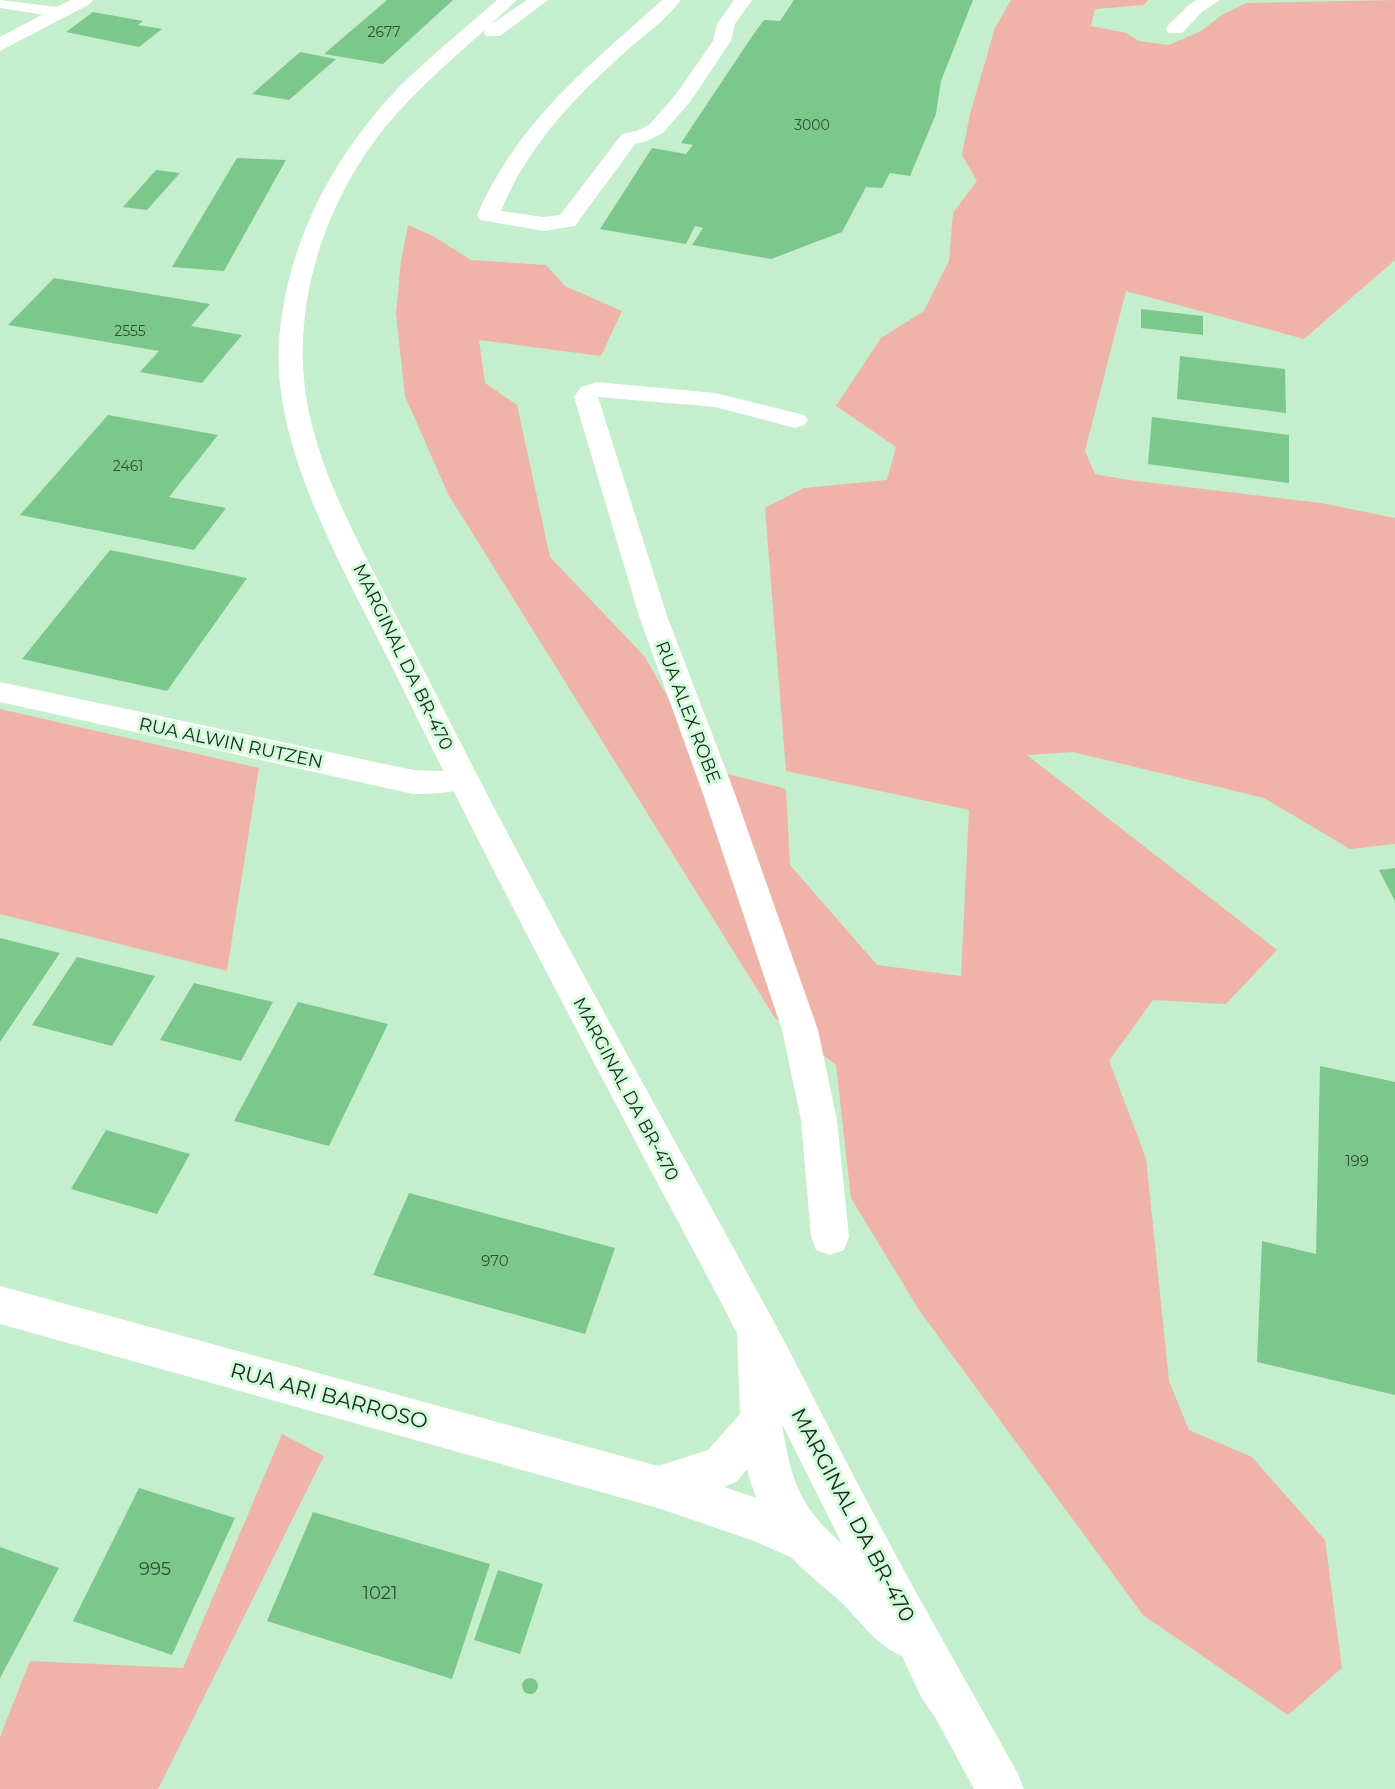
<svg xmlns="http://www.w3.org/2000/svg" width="1395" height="1789" font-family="Montserrat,sans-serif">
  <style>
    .green { fill: #f0b3a9 }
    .building { fill: #7cc78c }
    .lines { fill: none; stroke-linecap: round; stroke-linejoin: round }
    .minor { fill: #fff; fill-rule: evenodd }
    .major { fill: #fff; fill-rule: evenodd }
    .highway { fill: #fff; fill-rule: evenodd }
    .labels { text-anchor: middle; stroke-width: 6; stroke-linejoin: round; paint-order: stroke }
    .far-number-label { font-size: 14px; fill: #314f37 }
    .number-label { font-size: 15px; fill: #314f37 }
    .street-label { font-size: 18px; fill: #18271b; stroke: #d2fbd9 }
    .near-number-label { font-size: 18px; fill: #314f37 }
    .near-street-label { font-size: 21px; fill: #18271b; stroke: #d2fbd9 }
  </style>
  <rect width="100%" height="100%" fill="#c5eecc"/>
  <path class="green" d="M1011,0H1148L1144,5L1095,9L1091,26L1126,33L1139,41L1169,45L1201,31L1222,15L1246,3L1395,0V260L1304,339L1126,291L1085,451L1095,474L1129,480L1321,503L1395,518V844L1350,849L1264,798L1073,752L1027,755L1277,950L1226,1004L1153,1000L1109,1061L1146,1158L1169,1381L1189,1430L1252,1457L1325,1540L1342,1668L1288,1715L1143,1615L919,1310L851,1198L836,1065L775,1018L448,494L405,396L396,314L401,261L408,225L433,236L471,260L546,265L565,286L622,311L601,356L479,340L485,383L517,405L550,557L645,657L708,769L786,789L790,865L877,965L961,976L969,810L786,771L765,508L804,488L887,480L896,447L836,406L881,338L924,311L949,261L953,213L977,181L962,155L970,114L995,28Z
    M0,709L259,768L227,971L0,914Z
    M282,1434L324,1456L158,1789H0V1737L30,1661L183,1668Z"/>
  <path class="building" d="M387,0H453L383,64L324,54Z
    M794,0H973L941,81L936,114L910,176L890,173L882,188L866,187L842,232L771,259L692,245L703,228L695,226L686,244L600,229L652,148L686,154L693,145L681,143L753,35L764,20L780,21Z
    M93,12L143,21L138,25L162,29L139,47L66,32Z
    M300,52L336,59L289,100L252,94Z
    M237,158L286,160L224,271L172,267Z
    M156,170L180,173L147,210L123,207Z
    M54,278L210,304L191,326L242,335L202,383L140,372L159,351L8,325Z
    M1141,309L1203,316V335L1141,328Z
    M1180,356L1285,369L1286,413L1177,399Z
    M108,415L218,435L169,497L226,508L194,550L20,515Z
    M1152,417L1289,435V483L1148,464Z
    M110,550L247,578L167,691L22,659Z
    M1395,868V901L1379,870Z
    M0,938L60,953L0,1042Z
    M77,957L155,976L112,1046L32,1025Z
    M194,983L273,1002L241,1061L160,1040Z
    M298,1002L388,1024L329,1146L234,1121Z
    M1320,1066L1395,1082V1395L1257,1362L1262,1241L1316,1254Z
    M106,1130L190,1154L157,1214L71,1189Z
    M409,1193L615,1248L585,1334L373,1275Z
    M139,1488L235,1518L172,1655L73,1621Z
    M313,1512L490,1564L452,1679L267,1621Z
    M0,1547L59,1568L0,1678Z
    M498,1570L543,1584L520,1654L474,1640Z
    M522 1686a8 8 0 1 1 16 0a8 8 0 1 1-16 0Z"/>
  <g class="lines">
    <path class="minor" d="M0,0L58,7L64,8L67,12L64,16L58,17L0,8Z
      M662,0H681C667,20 642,36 624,53C573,99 527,147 501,211L544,217L560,215L622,134L636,131L649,125L676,94L713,41L717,24L734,0H752L735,24L731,41L690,102L663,133L647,141L635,144L575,226L544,231L480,220L477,215C518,121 588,67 662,0Z
      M1197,0H1220L1202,12L1182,33H1168L1166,29L1168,25L1190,4Z
      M597,382L715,393L804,415L808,420L804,425L795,428L715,407L598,397L667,616L735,794L818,1030L837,1120L849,1237L844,1250L830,1255L816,1250L811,1237L801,1120L782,1030L703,794L639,616L574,397L581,387Z
      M0,682L413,770L441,771L463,766L474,770L479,778L474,786C453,793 435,794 413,794L0,702Z
      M0,1286L658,1466L708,1450L740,1414L737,1335L743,1321L757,1316L771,1321L777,1335L782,1421L776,1436L736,1482L724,1487L760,1499L824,1527L830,1543L824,1559L808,1565L754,1541L658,1508L0,1324Z"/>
    <path class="major" d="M70,0H93L90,4L0,51V37Z"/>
    <path class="highway" d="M497,0H517L490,25L527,0H548L500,36H486L484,32L485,30C453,58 420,87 392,119C335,185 299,278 303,366C307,449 350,526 387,598C416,654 444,711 473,767C564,943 662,1117 757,1291C799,1366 836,1444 877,1520C922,1605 970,1688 1017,1772L1024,1789H974L935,1717L922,1699L902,1656C878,1646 862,1624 844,1605C828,1589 808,1576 793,1559C763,1526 729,1448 746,1406L761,1400L773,1405C732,1321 687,1239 643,1156C561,1000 478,844 401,685C353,585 271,454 279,341C286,243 334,154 401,85C432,55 465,28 497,0ZM782,1424L842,1544C799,1506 791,1480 782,1424Z"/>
  </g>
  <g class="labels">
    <g class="far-number-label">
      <text x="384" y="37">2677</text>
      <text x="812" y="130">3000</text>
      <text x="130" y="336">2555</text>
      <text x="128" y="471">2461</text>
    </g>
    <g class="number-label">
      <text x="1357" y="1166">199</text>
      <text x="495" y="1266">970</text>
    </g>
    <g class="street-label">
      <text transform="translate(403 657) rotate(64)" y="6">MARGINAL DA BR-470</text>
      <text transform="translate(688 712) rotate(69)" y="6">RUA ALEX ROBE</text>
      <text transform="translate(231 743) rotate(12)" y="6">RUA ALWIN RUTZEN</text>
      <text transform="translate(626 1089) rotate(62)" y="6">MARGINAL DA BR-470</text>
    </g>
    <g class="near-number-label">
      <text x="155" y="1575">995</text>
      <text x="380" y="1599">1021</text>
    </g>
    <g class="near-street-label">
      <text transform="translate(329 1396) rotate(15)" y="7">RUA ARI BARROSO</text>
      <text transform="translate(853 1515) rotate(62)" y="7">MARGINAL DA BR-470</text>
    </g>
  </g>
</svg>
